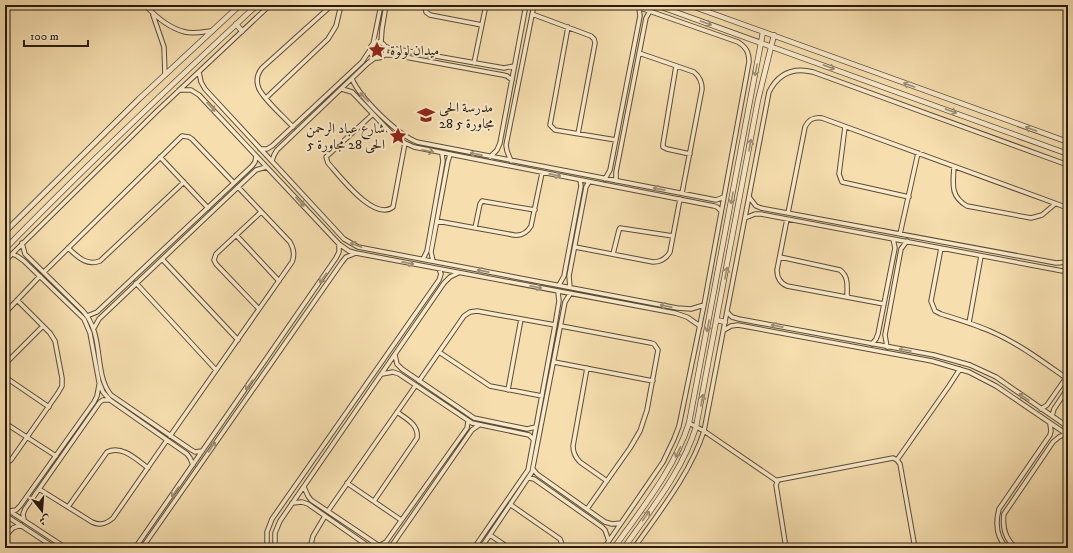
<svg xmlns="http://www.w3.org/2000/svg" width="1073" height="553" font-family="'IM FELL DW Pica',Amiri,serif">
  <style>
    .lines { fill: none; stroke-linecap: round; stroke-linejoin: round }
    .minor-casing { stroke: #5c4c36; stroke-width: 5.5 }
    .tertiary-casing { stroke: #5c4c36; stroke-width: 6 }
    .minor { stroke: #f9eacb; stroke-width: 3.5 }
    .tertiary { stroke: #f9eacb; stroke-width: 4.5 }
    .oneway { stroke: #9b8d76 }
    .labels { text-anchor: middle; stroke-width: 4; stroke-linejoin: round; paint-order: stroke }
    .poi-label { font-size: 14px; fill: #281b0e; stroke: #f9eacb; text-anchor: start }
  </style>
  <rect width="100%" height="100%" fill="#f6deaf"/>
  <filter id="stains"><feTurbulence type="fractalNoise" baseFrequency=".005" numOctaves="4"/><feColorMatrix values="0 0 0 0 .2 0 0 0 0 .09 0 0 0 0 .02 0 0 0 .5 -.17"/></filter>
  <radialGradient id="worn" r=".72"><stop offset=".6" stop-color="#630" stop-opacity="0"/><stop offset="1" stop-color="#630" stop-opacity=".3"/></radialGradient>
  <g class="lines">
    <g class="minor-casing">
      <path id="minor" d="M145,5C156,17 169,28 185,32C193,34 203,32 211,31
        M425,5L426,12L430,15L482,25
        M532,14L591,36L594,39L595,43L578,134
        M153,15L164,47L165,75
        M568,27L550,125L555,130L616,140
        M370 50a8 8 0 1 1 16 0a8 8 0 1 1-16 0Z
        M381,43L382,29L386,5
        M373,44L381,5
        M384,46L390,48L504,68L514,66
        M639,53L694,72C700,77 702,82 702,89L682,193
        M383,55H394L503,75L507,76L512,80
        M474,63L486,5
        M676,66L663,144V147L667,149L690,154
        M199,72L201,82L205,89L344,239L358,247L677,308L691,309L704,305
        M352,79C361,99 397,134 417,142L716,200L724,197
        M342,89L352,92L393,135L405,143L414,147L714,206L717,207L721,211
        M179,90H191L199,95L339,244L349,251L356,253L675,313L687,317L700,326
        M266,98L328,39L336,26L341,5
        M373,114L326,157L328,163C339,175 374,222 393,207L405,143
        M293,127C285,118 260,96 258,86C256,79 258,73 262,68L332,5
        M845,127L839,174L842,182L909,197
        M260,149H267L272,146L362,62L370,50
        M160,157L208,208
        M490,157L497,150L500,143L526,5
        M272,161L274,155L277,150L368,63L376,57
        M511,161L507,151L506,145L534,5
        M954,167C953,184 950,196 967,206L1031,218L1042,215L1055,204
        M605,179L610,170L640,16L639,8
        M616,181V172L646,18L650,11
        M749,197L756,206L761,208L1056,263L1068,262
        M788,213L805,127C809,119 814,117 822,118L1068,208
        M745,218L755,214H761L1068,272
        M787,219L777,270C777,278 780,283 787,286L884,304
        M437,221L514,235C522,236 527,233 531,226L542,173
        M475,228L480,204L482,201L535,210
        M900,234L918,153
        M236,235L279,281
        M22,243L25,254L83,311C105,335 93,373 111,395L190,449L195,452L202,451
        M575,247L653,262C661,262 666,259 670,252L680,199
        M68,248C78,257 86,266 100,261L184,182
        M941,248L931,301L935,311L941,314C957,319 974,324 990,331C1018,343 1042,361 1066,378
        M12,254L17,256L24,261L84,319L90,333L99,382L103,392L110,400L187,454L190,458L193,465
        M613,254L619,230L620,228L673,236
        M780,257L840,270C849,277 847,286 847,297
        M162,259L238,340
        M423,259L427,251L443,161L442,154
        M5,261L156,112L270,5
        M433,261L431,252L448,161L450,155
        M44,272L182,136L189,137L192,139L234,183
        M136,283L216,370
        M559,285L564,276L581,186L580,180
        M570,287L569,276L586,187L589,182
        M259,309L216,264L214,260L216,254L261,212
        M727,312L732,317L739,319L934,355L970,365L996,377L1068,427
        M5,313L40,276
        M87,316L97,312L252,166L255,162L256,156
        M969,323L981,256
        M561,326L651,343L654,344L658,350L647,410L640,431L630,448L587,509
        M94,328L99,319L238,187L256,170L266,167
        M724,330L731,326L738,325L932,361L969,372L996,386L1068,435
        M872,344L876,339L878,334L895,248L893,239
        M887,347L885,335L901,249L907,241
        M439,352L490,386L542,396
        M395,355L397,364L402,369L474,418L527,429L536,427
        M554,362L653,381
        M5,364L43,326
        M587,368L573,446C573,453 575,457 580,462L607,481
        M382,374L393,372L399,374L472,423L529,435L533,439
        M5,377L49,407
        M419,381L464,316L470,312L477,311L555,325
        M508,390L521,319
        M1041,409L1047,405L1068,375
        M1052,416L1054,409L1068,388
        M5,423L56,456
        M689,423L704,431L777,481
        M170,436L292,262C295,255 294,249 290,242L238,187
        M897,460L949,386L960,369
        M5,464L11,460L58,393L62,386V378L55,341L50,333L17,300
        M533,469L537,474L605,522L612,524L621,523
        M529,478L534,479L602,527L605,530L609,541
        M347,483L401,520
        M304,487L308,496L311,500L381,547
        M39,489L92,522C100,526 106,524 113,518L167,440
        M374,501L417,438C419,425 407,419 397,412
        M292,503L302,502L308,504L371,548
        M511,505L560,539L562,544L559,548
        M68,507L107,452C122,445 136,459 148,468
        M5,508L66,548
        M10,511L16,510L20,506L94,402L97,396L99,385
        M328,511L416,385
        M5,515L55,548
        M24,520L23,514L25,509L100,402L103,400H110
        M5,521V515
        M490,535L509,548
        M5,536L13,528L21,525
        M379,546L386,542L467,428L468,422
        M135,548L336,258L339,252V244
        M142,548L342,262L346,257L356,253
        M267,548V532L272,519L439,280L441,274L439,269
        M275,548V533L280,521L444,283L450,277L458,273
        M310,548L313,536L325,516
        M390,548L472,430L479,425
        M474,548L528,470L555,325L559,301L558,292
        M481,548L532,472L565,302L570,294
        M604,548L663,462L674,439L679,426L704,305L749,62C749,52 746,47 738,42L632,5
        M634,548C660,511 690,474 704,431L769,92C778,74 793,67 813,72L1068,165
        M786,548L776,485L778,480L893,458L897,460L900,464L915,548
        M1007,548C996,537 995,524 999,509L1050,435L1051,431L1050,424
        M1016,548C1005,539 1002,528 1004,514L1053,442L1059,437L1065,434"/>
    </g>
    <g class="tertiary-casing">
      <path id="tertiary" d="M656,5L1068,154
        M689,5L1068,142
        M236,24L242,31
        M5,232L139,99L240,5
        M5,249C87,165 171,85 257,5
        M717,320L725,322
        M614,548C642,508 674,470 689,423L763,32
        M624,548C651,509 682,472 696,427L758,100L774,35"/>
    </g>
    <use href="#minor" class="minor"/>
    <use href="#tertiary" class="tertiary"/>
  </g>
  <defs><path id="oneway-shaft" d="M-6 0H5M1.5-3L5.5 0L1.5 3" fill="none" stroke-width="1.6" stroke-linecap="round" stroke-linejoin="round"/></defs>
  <g class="oneway">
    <use href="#oneway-shaft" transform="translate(706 23) rotate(20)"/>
    <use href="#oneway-shaft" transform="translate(829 67) rotate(20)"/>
    <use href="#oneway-shaft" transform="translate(756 70) rotate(101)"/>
    <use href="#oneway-shaft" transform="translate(909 85) rotate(-160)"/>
    <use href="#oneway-shaft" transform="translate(364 97) rotate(-134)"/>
    <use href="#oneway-shaft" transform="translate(211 107) rotate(47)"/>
    <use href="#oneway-shaft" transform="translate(951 111) rotate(20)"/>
    <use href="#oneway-shaft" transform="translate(1031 129) rotate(-160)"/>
    <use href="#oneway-shaft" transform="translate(750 145) rotate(-79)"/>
    <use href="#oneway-shaft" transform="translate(428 151) rotate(12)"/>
    <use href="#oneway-shaft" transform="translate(476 154) rotate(-169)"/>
    <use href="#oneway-shaft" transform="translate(555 175) rotate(11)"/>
    <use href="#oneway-shaft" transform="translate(659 189) rotate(-169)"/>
    <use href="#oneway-shaft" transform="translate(732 198) rotate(100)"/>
    <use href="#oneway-shaft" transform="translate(300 202) rotate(47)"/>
    <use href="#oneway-shaft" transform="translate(356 245) rotate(-159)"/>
    <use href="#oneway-shaft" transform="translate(408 263) rotate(11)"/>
    <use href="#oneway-shaft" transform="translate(483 271) rotate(-169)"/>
    <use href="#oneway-shaft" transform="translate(726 273) rotate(-79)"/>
    <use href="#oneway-shaft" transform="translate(323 278) rotate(125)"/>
    <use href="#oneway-shaft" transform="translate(536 287) rotate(11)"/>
    <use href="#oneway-shaft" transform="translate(666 306) rotate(-169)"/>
    <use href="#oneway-shaft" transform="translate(708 326) rotate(101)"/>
    <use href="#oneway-shaft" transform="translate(777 326) rotate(-169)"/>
    <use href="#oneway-shaft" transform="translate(905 350) rotate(-169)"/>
    <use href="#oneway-shaft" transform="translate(249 385) rotate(125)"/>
    <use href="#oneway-shaft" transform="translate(1024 397) rotate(-145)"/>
    <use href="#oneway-shaft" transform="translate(702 400) rotate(-79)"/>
    <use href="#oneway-shaft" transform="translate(212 447) rotate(-55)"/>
    <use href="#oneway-shaft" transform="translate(678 452) rotate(116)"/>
    <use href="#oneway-shaft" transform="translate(175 492) rotate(125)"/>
    <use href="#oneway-shaft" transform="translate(646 516) rotate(-55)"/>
  </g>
  <defs>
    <g id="sight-bare" transform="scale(1.38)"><path d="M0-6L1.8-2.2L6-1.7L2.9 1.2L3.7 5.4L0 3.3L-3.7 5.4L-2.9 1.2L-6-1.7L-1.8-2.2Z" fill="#8f2418" stroke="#f9eacb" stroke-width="2.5" paint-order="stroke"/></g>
    <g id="school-bare" transform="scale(1.38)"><path d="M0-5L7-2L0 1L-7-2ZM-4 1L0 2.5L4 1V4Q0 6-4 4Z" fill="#8f2418" stroke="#f9eacb" stroke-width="2.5" paint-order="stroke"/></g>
  </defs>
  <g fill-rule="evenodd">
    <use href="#sight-bare" x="377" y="50"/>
    <use href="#school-bare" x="426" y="115"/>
    <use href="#sight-bare" x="398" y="136"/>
  </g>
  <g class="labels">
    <g class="poi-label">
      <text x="390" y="55">ميدان لولوة</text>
      <text x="439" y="112">مدرسة الحى<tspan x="439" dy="16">28 مجاورة 5</tspan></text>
      <text x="385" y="133" text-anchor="end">شارع عباد الرحمن<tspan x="385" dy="16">الحى 28 مجاورة 5</tspan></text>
    </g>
  </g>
  <rect width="1073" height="553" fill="none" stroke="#f6deaf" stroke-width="20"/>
  <rect x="6" y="6" width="1061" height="541" fill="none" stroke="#281b0e" stroke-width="2"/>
  <rect x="10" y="10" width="1053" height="533" fill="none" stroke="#281b0e"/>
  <g transform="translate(42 511) rotate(163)" stroke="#f9eacb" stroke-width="3" paint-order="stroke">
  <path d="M0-3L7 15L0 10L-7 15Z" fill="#281b0e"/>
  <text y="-6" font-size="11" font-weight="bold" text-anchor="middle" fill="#281b0e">ش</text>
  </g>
  <path d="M24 40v6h64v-6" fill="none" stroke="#281b0e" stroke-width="2"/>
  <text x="30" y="40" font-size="12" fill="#281b0e" stroke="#f9eacb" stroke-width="3" paint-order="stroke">100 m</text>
  <rect width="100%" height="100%" filter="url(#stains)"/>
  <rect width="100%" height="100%" fill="url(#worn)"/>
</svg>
